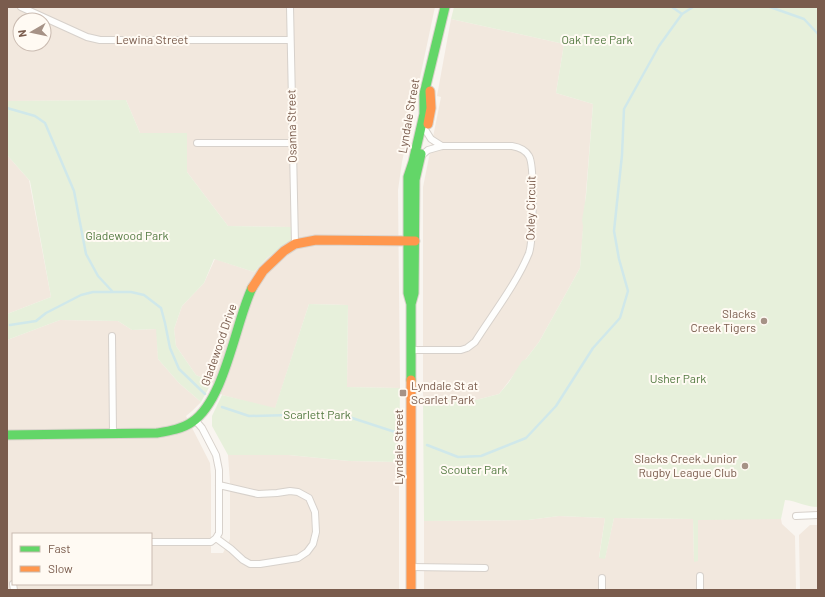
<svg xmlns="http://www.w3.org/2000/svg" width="825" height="597" font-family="Barlow,sans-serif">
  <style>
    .residential { fill: #f2e8de; fill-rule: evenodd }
    .green { fill: #e7f0db }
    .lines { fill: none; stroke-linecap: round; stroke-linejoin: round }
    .stream { stroke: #d0e8ea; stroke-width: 2.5 }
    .street-casing { stroke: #d7d1cb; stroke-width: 8 }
    .fast-casing { stroke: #d9d2cb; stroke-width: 11 }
    .slow-casing { stroke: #d9d2cb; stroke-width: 11 }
    .street { stroke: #fefefd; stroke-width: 6 }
    .fast { stroke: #63d668; stroke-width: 9 }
    .slow { stroke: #ff974d; stroke-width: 9 }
    .poi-dot { fill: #a69286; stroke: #fffaf3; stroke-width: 1.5 }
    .labels { text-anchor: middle; stroke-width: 4; stroke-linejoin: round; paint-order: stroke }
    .street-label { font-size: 12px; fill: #7a5c4d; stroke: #fffaf3 }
    .park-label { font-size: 12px; fill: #537a41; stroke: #fffaf3 }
    .poi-label { font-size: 12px; fill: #7a5c4d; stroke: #fffaf3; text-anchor: end }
  </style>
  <rect width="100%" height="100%" fill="#f9f5f0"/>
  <path class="residential" d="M7,7H435L402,162L398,190L400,388L347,387L348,305L309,304L275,409L222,395L212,382L196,375L176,346L174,329L182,306L204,283L215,259L254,272L267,258L291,241V227L228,226L187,172V133H140L126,100L7,101ZM20,20H44V44H20Z
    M451,19L564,44L556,93L593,104L580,268L539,342L499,394L476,400H423V187L441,97L437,96Z
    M7,155L29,180L51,297L7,314Z
    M60,320L118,321L132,330L157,329L158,359L179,383L201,402L192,411L186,416L210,463L211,476V553H223L230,539V483L228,455H289L349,461L399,462V590H7V340ZM13,534H151V584H13Z
    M559,516L605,518L599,557L605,558L614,518L693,519L694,561L698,560L697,519H781L782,524L795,536L796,590H424V521L528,520Z
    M810,525H818V590H800L799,535Z"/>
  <path class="green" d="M454,7H818V507C805,507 798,501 785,500L781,519L698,520V561L694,562L693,519L614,518L605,559L599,558L605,518L559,516L528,520L424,521L423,400H476L499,394L509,382L522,361L526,359L539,342L580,268L583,226L582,220L586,196L593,104L556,93L564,44L451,19Z
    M126,100L140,133H187V172L228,226L291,227V241L267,258L254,272L214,259L204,283L182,306L174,329L176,346L196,375L212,382L201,402L179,383L158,359L156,329L132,330L118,321L60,320L7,340V314L51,297L30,181L7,155V101Z
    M309,304L348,305L347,387L400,388L399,462L349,461L289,455H228L212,426V416L222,395L275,408Z"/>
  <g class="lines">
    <path class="stream" d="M672,7L682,14
      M770,7L804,19L818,34
      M7,108L35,116L45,123L74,191L86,254L98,276L112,291
      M10,325L36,321L46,313L81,295L93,292H131L144,295L161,308L165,323L170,348L179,369L205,394
      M222,407L249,416L290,415L312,413L346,416L395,432
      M427,445L458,457L481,456L526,438L556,406L593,348L620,318L628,291L619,259L614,231L622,155L624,109L659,46L682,14L693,7"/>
    <g class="street-casing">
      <path id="street" d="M21,7L87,37L100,40H290
        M290,7L295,244
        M426,131L431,139L442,146
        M197,143H293
        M112,336L113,434
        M411,350H461L467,348L475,342C492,315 517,283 529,253C533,241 535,166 529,156C525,149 518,147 512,146H442L428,150L421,156
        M195,420L202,428L216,455L219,470V533L216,538
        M796,516L818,515
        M216,538L231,549L243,560L250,564H260L298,558L307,552L313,544L316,532L315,512L309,498L298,492L290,491L277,493L258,494L219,485
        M151,542H211L216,538
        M411,567L485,568
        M700,576V590
        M602,578V590
        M13,584L14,590"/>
    </g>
    <g class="fast-casing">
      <path id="fast" d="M411,304L414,293L415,180L421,154
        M411,380V304L408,293V177L413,162L424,114V94L445,7
        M7,435L157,433C169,431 182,429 192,422C225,400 235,324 252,288"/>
    </g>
    <g class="slow-casing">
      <path id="slow" d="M428,124L431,108L430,91
        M252,288L263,271L284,251L295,244L316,240L415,241
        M411,380V590"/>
    </g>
    <use href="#street" class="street"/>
    <use href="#fast" class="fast"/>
    <use href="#slow" class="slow"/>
  </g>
  <g class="poi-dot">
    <circle cx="764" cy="321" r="4"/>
    <rect x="399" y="389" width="8" height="8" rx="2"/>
    <circle cx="745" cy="466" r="4"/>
  </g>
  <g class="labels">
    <g class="street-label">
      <text x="152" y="44">Lewina Street</text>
      <text transform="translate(409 116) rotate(-80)" y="4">Lyndale Street</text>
      <text transform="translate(292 126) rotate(-91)" y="4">Osanna Street</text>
      <text transform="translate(531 208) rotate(-89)" y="4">Oxley Circuit</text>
      <text transform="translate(219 345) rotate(-71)" y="4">Gladewood Drive</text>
      <text transform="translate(399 447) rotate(-90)" y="4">Lyndale Street</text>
    </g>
    <g class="park-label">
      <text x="597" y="44">Oak Tree Park</text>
      <text x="127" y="240">Gladewood Park</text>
      <text x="678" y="383">Usher Park</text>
      <text x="317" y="419">Scarlett Park</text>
      <text x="474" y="474">Scouter Park</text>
    </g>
    <g class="poi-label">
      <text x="756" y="318">Slacks<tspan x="756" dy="14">Creek Tigers</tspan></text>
      <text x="411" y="390" text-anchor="start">Lyndale St at<tspan x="411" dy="14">Scarlet Park</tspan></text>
      <text x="737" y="463">Slacks Creek Junior<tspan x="737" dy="14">Rugby League Club</tspan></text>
    </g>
  </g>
  <rect width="825" height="597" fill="none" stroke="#7a5c4d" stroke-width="16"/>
  <rect x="12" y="533" width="140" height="52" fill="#fffaf3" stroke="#cabbb1"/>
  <rect x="20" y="546" width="20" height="6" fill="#63d668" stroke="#cabbb1"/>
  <text x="48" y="553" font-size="12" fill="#7a5c4d">Fast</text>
  <rect x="20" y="566" width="20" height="6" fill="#ff974d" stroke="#cabbb1"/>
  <text x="48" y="573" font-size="12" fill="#7a5c4d">Slow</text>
  <g transform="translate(32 32) rotate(261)"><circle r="19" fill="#fffaf3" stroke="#cabbb1"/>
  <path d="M0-3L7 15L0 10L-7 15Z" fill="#a69286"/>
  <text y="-6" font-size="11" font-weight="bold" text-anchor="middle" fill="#7a5c4d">N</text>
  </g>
</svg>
